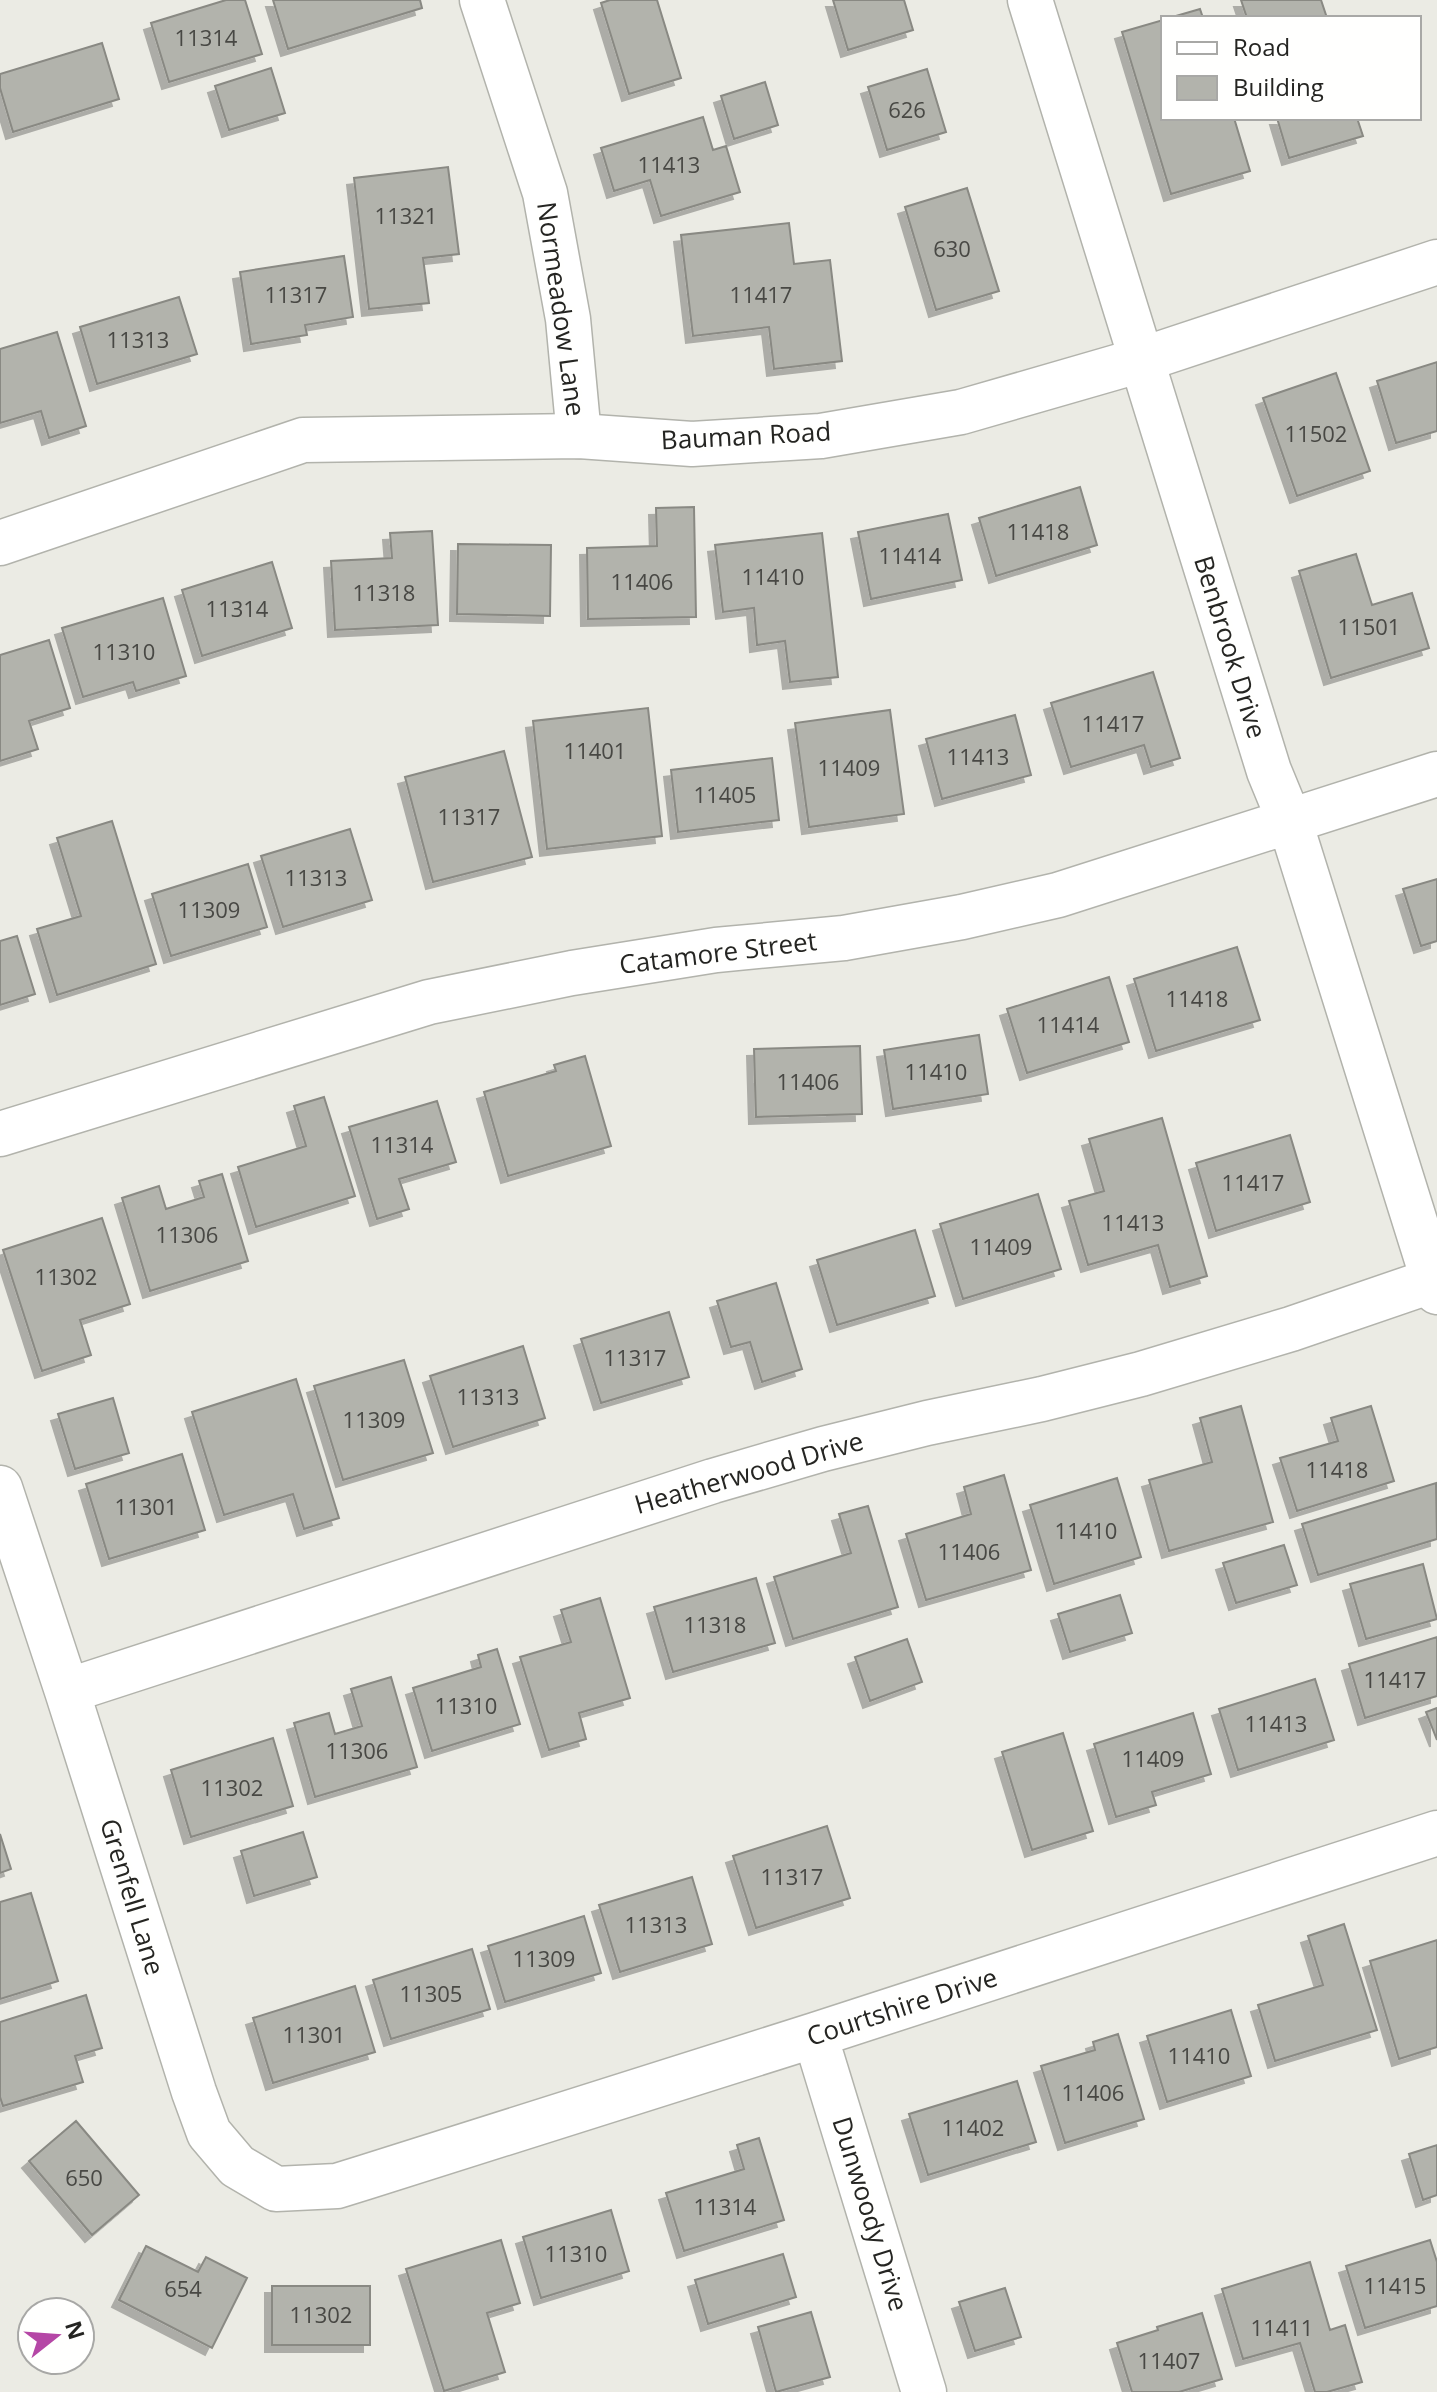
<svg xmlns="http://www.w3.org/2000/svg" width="1437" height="2392" font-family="'Open Sans',sans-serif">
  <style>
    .building { fill: #b2b3ac; stroke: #898983; stroke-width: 2; filter: url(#shadow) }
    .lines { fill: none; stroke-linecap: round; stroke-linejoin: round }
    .street-casing { stroke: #b2b3ac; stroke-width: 47 }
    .secondary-casing { stroke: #b2b3ac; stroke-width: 47 }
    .street { stroke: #fff; stroke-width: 44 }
    .secondary { stroke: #fff; stroke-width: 44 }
    .labels { text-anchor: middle; stroke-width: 8; stroke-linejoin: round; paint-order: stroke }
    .number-label { font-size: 22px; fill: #484844 }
    .street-label { font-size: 26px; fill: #252522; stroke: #fffffe }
  </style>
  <defs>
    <filter id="shadow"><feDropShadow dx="-7" dy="7" stdDeviation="0" flood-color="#0004"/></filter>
  </defs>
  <rect width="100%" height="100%" fill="#ebebe4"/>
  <path class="building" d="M226,0H245L262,54L169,82L151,23Z
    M273,0H420L422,8L288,49Z
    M610,0H657L681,78L629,94L601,3Z
    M833,0H904L913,30L848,50Z
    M1241,0H1321L1327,18H1247Z
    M1200,9L1203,18H1169Z
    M1163,20V118H1234L1250,171L1171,194L1122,32Z
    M102,43L119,99L13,132L0,88V74Z
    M271,68L285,113L229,130L215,86Z
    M927,69L946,132L887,150L868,87Z
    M765,82L778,125L734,139L721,96Z
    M703,117L713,150L726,146L740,192L661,216L650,180L614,191L601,148Z
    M1277,118H1357L1363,136L1289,158Z
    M448,167L459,254L423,258L429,303L369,309L354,178Z
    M967,188L999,291L936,310L905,207Z
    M789,223L794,264L830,260L842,361L774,369L769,327L693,336L681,235Z
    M344,256L353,317L305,325L307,335L251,344L240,272Z
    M179,297L197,354L97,384L80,327Z
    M57,332L86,426L49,438L41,411L0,423V349Z
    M1437,362V431L1396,443L1377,381Z
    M1336,373L1370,471L1297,496L1263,398Z
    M1080,487L1097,545L996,576L979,518Z
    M694,507L696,617L588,619L587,548L657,546L656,508Z
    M948,514L962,580L871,599L858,532Z
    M432,531L438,625L335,630L331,561L392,558L390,533Z
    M822,533L838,677L790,682L785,641L757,645L754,608L723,612L715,545Z
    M458,544L551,545L550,616L457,614Z
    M1356,554L1372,605L1412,593L1429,648L1331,678L1299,571Z
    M272,562L292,628L202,656L182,590Z
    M163,598L186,676L136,691L133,682L83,697L62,628Z
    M49,640L70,708L29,721L38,749L0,761V655Z
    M1153,672L1180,758L1151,767L1144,745L1071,767L1051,703Z
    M648,708L662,836L547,849L533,721Z
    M890,710L904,814L809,827L795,723Z
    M1015,715L1031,775L942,799L926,739Z
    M504,751L532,857L433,882L405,777Z
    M772,758L779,820L678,832L671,770Z
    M112,821L156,964L57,995L37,929L81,916L57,838Z
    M350,829L372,900L283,927L261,856Z
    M248,864L267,927L171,956L152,894Z
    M1437,879V941L1421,946L1403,889Z
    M17,936L35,994L0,1005V941Z
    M1237,947L1260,1020L1156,1051L1134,979Z
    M1109,977L1129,1042L1027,1073L1007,1009Z
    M979,1035L988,1094L893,1109L884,1050Z
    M860,1046L862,1114L756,1117L754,1049Z
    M585,1056L611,1146L508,1176L484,1092L556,1071L554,1065Z
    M324,1097L355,1196L256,1227L238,1167L306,1146L294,1106Z
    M437,1101L456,1162L399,1179L409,1209L377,1219L349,1127Z
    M1162,1118L1207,1276L1170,1287L1158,1245L1088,1265L1069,1201L1104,1191L1089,1139Z
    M1290,1135L1310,1202L1216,1231L1196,1163Z
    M222,1174L248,1261L150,1291L122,1198L159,1186L166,1209L204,1197L199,1181Z
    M1038,1194L1061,1269L963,1299L940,1224Z
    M102,1218L130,1304L80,1320L91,1355L42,1371L3,1250Z
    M915,1230L935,1296L837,1325L817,1260Z
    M776,1283L802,1369L762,1382L750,1342L731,1347L717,1301Z
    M669,1312L689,1377L601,1403L581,1339Z
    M523,1346L545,1418L453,1447L430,1376Z
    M404,1360L433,1453L343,1480L314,1386Z
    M296,1379L339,1518L304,1529L293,1494L224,1515L192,1412Z
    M113,1398L129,1453L75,1469L58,1414Z
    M1241,1406L1273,1522L1169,1551L1149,1480L1212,1462L1200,1418Z
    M1371,1406L1394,1481L1297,1511L1280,1458L1338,1441L1331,1418Z
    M182,1454L205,1530L109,1559L86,1484Z
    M1004,1475L1031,1570L926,1600L906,1534L971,1514L964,1487Z
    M1117,1478L1141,1557L1054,1584L1030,1505Z
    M1436,1483L1437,1539L1318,1575L1302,1524Z
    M868,1506L898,1607L793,1639L774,1577L851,1553L839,1514Z
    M1284,1545L1297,1585L1236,1603L1223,1563Z
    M1423,1564L1437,1619L1366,1639L1350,1584Z
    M756,1578L775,1643L673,1672L654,1607Z
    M1120,1595L1132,1633L1070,1652L1058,1614Z
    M600,1598L630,1698L579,1713L586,1739L549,1750L520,1657L571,1642L561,1610Z
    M1437,1637V1696L1365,1718L1349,1664Z
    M907,1639L922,1682L870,1701L855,1657Z
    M497,1649L520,1724L432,1751L413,1688L481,1667L478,1655Z
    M391,1677L417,1767L315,1797L294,1723L329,1713L335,1734L362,1726L351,1689Z
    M1315,1679L1334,1740L1238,1770L1219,1709Z
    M1437,1708V1740L1426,1712Z
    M1193,1713L1211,1774L1152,1792L1156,1805L1116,1817L1094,1744Z
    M1063,1733L1093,1831L1032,1850L1002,1752Z
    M273,1738L293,1806L191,1837L171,1770Z
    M827,1826L850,1898L756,1928L733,1856Z
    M303,1832L317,1877L254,1896L241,1851Z
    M0,1834L11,1869L0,1873Z
    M692,1877L712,1944L620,1972L599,1905Z
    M31,1893L58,1981L0,1999V1902Z
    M584,1916L601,1973L505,2002L488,1946Z
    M1344,1924L1377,2030L1275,2061L1258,2005L1323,1985L1308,1936Z
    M1437,1940V2047L1399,2059L1370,1961Z
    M472,1949L490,2009L391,2039L373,1980Z
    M355,1986L375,2052L273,2083L253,2018Z
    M86,1995L102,2048L75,2056L83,2082L3,2106L0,2097V2022Z
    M1231,2010L1251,2076L1167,2102L1147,2036Z
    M1118,2034L1144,2119L1065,2143L1041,2066L1095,2050L1093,2042Z
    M1017,2081L1036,2142L928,2175L909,2114Z
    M76,2121L139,2195L92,2235L29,2161Z
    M759,2138L784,2220L684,2251L666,2193L744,2169L737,2145Z
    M1437,2145V2195L1423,2200L1409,2154Z
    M611,2210L629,2271L541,2298L523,2237Z
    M501,2240L520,2303L487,2313L505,2372L444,2391L406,2269Z
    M1430,2240L1437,2262V2306L1365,2328L1346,2266Z
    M146,2246L198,2272L206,2257L247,2278L212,2348L119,2300Z
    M783,2254L796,2297L708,2324L695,2280Z
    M1310,2262L1330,2330L1345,2325L1362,2382L1327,2392H1315L1300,2343L1243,2359L1222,2289Z
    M272,2286H370V2345H272Z
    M1005,2288L1021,2337L975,2351L959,2302Z
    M811,2312L830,2377L776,2392L758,2327Z
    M1202,2313L1222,2379L1179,2392H1132L1117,2343L1158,2330L1157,2327Z"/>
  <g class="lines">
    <g class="street-casing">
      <path id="street" d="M482,0L545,193L568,319L579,436
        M1030,0L1269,771L1290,822L1437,1292
        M0,1134L429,1002L572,973L716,950L844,938L962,917L1058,895L1437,774
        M0,1488L67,1691L194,2092L209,2133L237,2166L276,2189L337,2186L366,2177L815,2035L1437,1833
        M67,1691L713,1481L823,1449L927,1423L1042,1399L1141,1374L1291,1329L1437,1279
        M815,2035L924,2392"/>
    </g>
    <g class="secondary-casing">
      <path id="secondary" d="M0,543L303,440L579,436L692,444L821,436L961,412L1141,360L1437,262"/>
    </g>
    <use href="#street" class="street"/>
    <use href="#secondary" class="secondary"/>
  </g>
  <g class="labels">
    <g class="number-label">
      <text x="206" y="46">11314</text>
      <text x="907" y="118">626</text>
      <text x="669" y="173">11413</text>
      <text x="406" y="224">11321</text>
      <text x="952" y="257">630</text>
      <text x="296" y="303">11317</text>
      <text x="761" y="303">11417</text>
      <text x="138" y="348">11313</text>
      <text x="1316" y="442">11502</text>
      <text x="1038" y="540">11418</text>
      <text x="910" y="564">11414</text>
      <text x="773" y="585">11410</text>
      <text x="642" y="590">11406</text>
      <text x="384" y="601">11318</text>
      <text x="237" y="617">11314</text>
      <text x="1369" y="635">11501</text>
      <text x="124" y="660">11310</text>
      <text x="1113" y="732">11417</text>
      <text x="595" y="759">11401</text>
      <text x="978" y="765">11413</text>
      <text x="849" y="776">11409</text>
      <text x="725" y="803">11405</text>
      <text x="469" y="825">11317</text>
      <text x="316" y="886">11313</text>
      <text x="209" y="918">11309</text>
      <text x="1197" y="1007">11418</text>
      <text x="1068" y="1033">11414</text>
      <text x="936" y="1080">11410</text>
      <text x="808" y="1090">11406</text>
      <text x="402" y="1153">11314</text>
      <text x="1253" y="1191">11417</text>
      <text x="1133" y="1231">11413</text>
      <text x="187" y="1243">11306</text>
      <text x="1001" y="1255">11409</text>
      <text x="66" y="1285">11302</text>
      <text x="635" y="1366">11317</text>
      <text x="488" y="1405">11313</text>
      <text x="374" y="1428">11309</text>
      <text x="1337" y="1478">11418</text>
      <text x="146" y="1515">11301</text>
      <text x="1086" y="1539">11410</text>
      <text x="969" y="1560">11406</text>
      <text x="715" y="1633">11318</text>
      <text x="1395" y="1688">11417</text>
      <text x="466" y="1714">11310</text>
      <text x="1276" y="1732">11413</text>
      <text x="357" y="1759">11306</text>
      <text x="1153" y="1767">11409</text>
      <text x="232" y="1796">11302</text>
      <text x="792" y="1885">11317</text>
      <text x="656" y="1933">11313</text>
      <text x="544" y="1967">11309</text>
      <text x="431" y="2002">11305</text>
      <text x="314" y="2043">11301</text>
      <text x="1199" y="2064">11410</text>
      <text x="1093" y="2101">11406</text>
      <text x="973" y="2136">11402</text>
      <text x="84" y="2186">650</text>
      <text x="725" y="2215">11314</text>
      <text x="576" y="2262">11310</text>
      <text x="1395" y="2294">11415</text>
      <text x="183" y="2297">654</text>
      <text x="321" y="2323">11302</text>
      <text x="1282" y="2336">11411</text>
      <text x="1169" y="2369">11407</text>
    </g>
    <g class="street-label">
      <text transform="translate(561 309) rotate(82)" y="9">Normeadow Lane</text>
      <text transform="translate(746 436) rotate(-3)" y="9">Bauman Road</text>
      <text transform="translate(1230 647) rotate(73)" y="9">Benbrook Drive</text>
      <text transform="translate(718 953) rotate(-7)" y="9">Catamore Street</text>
      <text transform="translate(749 1473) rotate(-16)" y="9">Heatherwood Drive</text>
      <text transform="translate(132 1897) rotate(73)" y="9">Grenfell Lane</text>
      <text transform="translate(902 2007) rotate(-18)" y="9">Courtshire Drive</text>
      <text transform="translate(870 2214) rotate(73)" y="9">Dunwoody Drive</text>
    </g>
  </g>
  <rect x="1161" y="16" width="260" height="104" fill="#fffffe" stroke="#a8a8a6" stroke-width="2"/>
  <rect x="1177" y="42" width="40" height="12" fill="#ffffff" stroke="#a8a8a6" stroke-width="2"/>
  <text x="1233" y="56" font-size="24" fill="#252522">Road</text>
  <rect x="1177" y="76" width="40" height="24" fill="#b2b3ac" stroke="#a8a8a6" stroke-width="2"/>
  <text x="1233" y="96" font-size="24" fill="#252522">Building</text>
  <g transform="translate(56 2336) rotate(73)"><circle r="38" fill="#fffffe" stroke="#a8a8a6" stroke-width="2"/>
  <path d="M0-6L14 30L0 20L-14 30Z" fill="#b547a6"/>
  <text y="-12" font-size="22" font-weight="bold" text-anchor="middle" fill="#252522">N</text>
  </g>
</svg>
